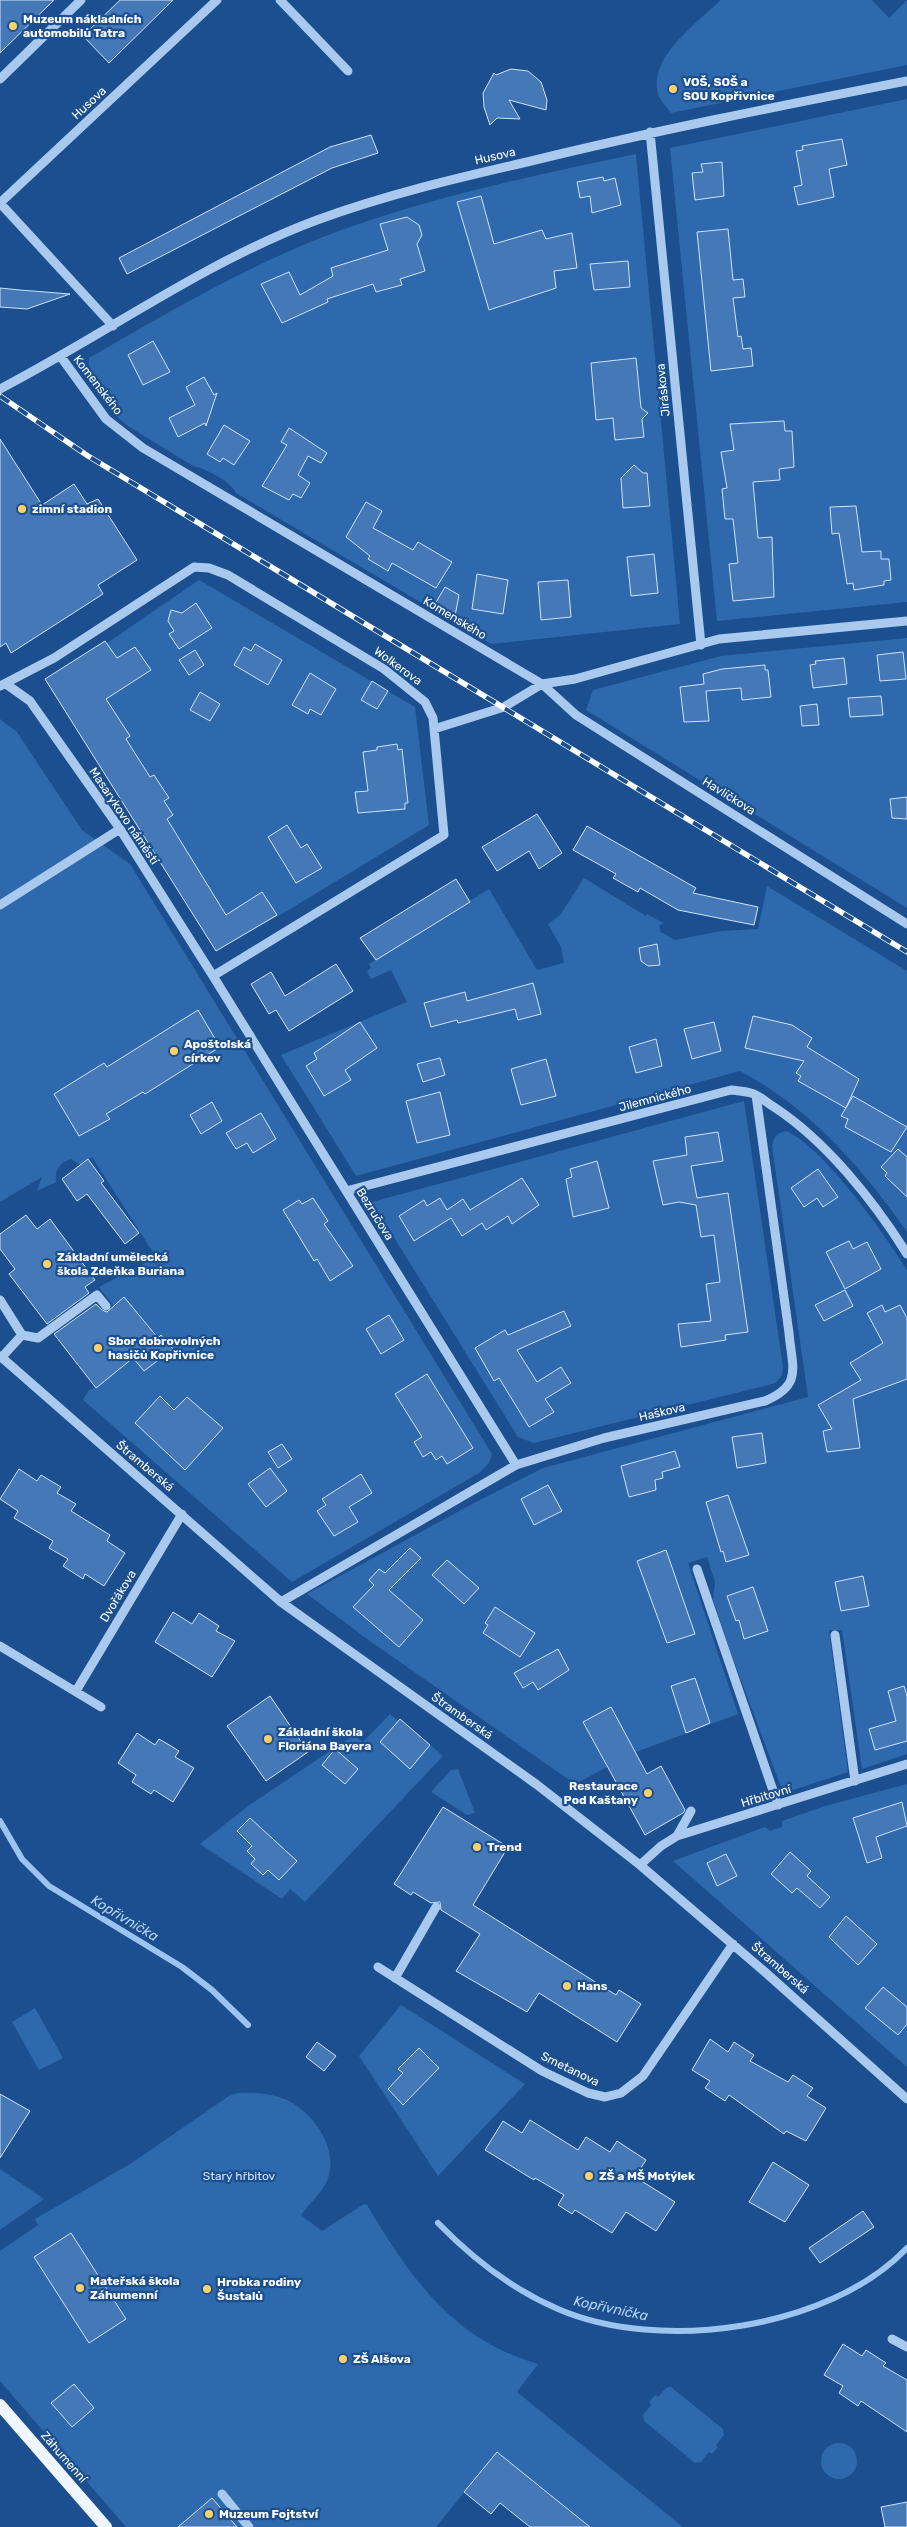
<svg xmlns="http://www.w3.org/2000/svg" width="907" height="2527" font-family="Rubik,sans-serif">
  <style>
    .green { fill: #2e69ad }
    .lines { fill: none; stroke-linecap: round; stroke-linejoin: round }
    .stream { stroke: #9cc4f0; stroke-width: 6 }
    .building { fill: #4478b7; stroke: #cfe3fa }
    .minor { stroke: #a9c9ee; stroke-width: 9 }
    .major { stroke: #f0f6ff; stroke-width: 12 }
    .rail-casing { stroke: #fff; stroke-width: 5.5 }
    .rail { stroke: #1b4f8f; stroke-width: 4; stroke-dasharray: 11; stroke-linecap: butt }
    .poi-dot { fill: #ffd166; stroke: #1b4f8f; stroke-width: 2 }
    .labels { text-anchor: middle; stroke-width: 4.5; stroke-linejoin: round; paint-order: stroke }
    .poi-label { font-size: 12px; font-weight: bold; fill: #fff; stroke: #1b4f8f; text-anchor: start }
    .street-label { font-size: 12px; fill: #fff; stroke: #1b4f8f }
    .park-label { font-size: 12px; fill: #cfe3fa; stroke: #1b4f8f }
    .water-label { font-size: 14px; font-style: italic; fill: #b5d3f5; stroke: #1b4f8f }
  </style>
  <rect width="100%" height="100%" fill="#1b4f8f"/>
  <path class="green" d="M721,0H872L889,18L907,0V65L671,113C667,107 660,101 658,94C648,57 697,23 721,0Z
    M907,99V602L717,621L670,148Z
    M636,154L680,624L491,644L236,493C230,481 207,469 193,466L128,426L115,415L89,365V358C174,309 260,258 353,226C445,194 541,174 636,154Z
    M199,580L415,707L429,825L287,911L216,951L45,679L105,641L107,643Z
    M907,638V908L586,710L593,690L721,656Z
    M0,719L17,732L82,830L130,864L492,1454L489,1463L479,1473L292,1582L83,1400L89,1390L96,1387L137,1355L145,1346L99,1287L156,1257L92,1157L80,1165L71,1159C60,1162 54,1171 56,1182L37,1191L42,1177L0,1202Z
    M584,878L646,916L647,914L663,923L659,926L661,932L675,940L721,931L758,929L767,886L907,971V1232C871,1180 828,1129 776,1093C765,1085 752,1078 740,1071L356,1176L281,1055L407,1002L391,970L371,979L367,971L371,968L369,964L489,889L537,970L564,963L561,947L548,924L560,915Z
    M744,1101L783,1367L782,1375L776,1383L534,1443L518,1437L372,1202Z
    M786,1131C823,1146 885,1235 907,1270V1754L862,1769L842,1630H829L848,1772L787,1792L781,1787L729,1648L713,1599L715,1582L707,1557L688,1563L738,1714L636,1752L575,1784L367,1639L307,1594L474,1503L543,1468L808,1397L772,1146C774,1136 777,1133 786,1131Z
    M390,1714L398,1721L400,1719L443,1756L305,1902L290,1889L282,1899L200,1844L248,1806L354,1735L363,1742Z
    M458,1769L475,1813L467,1815L431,1792L451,1770Z
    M907,1784V2067L673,1861L765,1827L770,1831L782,1827V1821L825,1806Z
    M401,2005L525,2084L438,2176L359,2056Z
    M35,2008L63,2058L39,2070L12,2022Z
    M238,2093C254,2092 271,2093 287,2100C314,2113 340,2150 327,2181C321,2194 309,2204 301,2215L322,2231L364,2204L367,2205C410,2277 452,2339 538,2364L517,2392L683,2527H590L497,2452L436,2527H126L0,2381V2251L38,2225L35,2219L130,2164L229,2096Z
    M0,2169L44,2199L0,2230Z
    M671,2387L723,2429L724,2435L716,2445L718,2447L712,2454L709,2452L701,2462L695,2463L644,2421L643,2415L651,2405L649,2402L655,2395L658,2397L666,2388Z
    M821 2461a18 18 0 1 1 36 0a18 18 0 1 1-36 0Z"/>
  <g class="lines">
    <path class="stream" d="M0,1821L22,1859L49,1886L182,1967L212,1990L248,2025
      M438,2223C473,2259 511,2289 558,2309C659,2353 829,2330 907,2248"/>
  </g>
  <path class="building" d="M0,0H54L0,53Z
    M120,0H173L109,63L83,36Z
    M511,69L528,71L541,82L547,100L546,110L509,100L520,119L497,118L490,125L484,107L483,93L494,73L496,75Z
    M371,135L378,153L332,168L127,274L119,258L330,147Z
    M842,139L847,165L829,169L834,197L798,205L794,187L802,185L796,151L803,150L802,146Z
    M722,162L724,196L695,200L692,173L703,172L701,164Z
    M603,177L604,181L615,178L621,205L592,213L590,196L580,198L577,182Z
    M481,196L494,244L542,230L546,239L572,233L577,268L554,271L556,288L489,310L457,202Z
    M407,217L419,225L422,235L417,244L425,271L400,279L402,285L376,292L373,284L327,299L328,302L282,323L261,284L289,272L300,295L333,276L331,268L388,250L380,224Z
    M728,229L733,280L743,279L745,297L733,298L738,337L741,336L743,349L751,348L753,366L711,371L697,232Z
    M628,261L630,287L594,290L590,264Z
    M0,288L20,290L70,294L27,309L0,307Z
    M153,341L170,372L143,385L128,355Z
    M636,358L641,408L648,413L642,419L644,437L615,440L613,418L596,420L591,363Z
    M204,377L214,395L217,393L206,426L205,423L178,437L169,418L195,405L186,387Z
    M784,421L785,431H792L794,467L779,469L780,480L753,482L758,538L772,537L774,597L733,601L729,564L738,563L733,519H725L722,489L727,488L721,452L734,450L730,424Z
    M224,425L250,441L234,465L223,458L220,462L207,454Z
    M289,428L327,453L321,463L308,456L298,475L310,483L301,498L293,494L289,500L262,486L287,445L281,442Z
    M0,439L42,505L74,484L87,504L98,499L137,560L98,585L103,594L11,653L6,643L0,647Z
    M634,465L643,473H647L650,506L623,508L621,478Z
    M366,502L382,511L373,528L413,550L418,542L452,562L436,588L392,563L388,571L368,559L370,556L346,537Z
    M856,506L862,552L881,551V559H889L891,580L884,581V585L854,590L853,583L847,584L839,533L832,534L830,507Z
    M654,554L658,593L631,596L627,557Z
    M477,574L508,580L503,614L472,609Z
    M568,580L571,617L541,620L538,582Z
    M445,587L459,595L455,616L435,604Z
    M196,603L212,628L179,649L169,634L174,631L168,621L171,610L182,613Z
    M105,641L117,658L135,647L151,670L106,699L130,736L126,739L150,777L154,775L169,798L164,801L173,815L167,819L226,915L262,892L277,915L216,951L45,679Z
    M255,644L282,660L268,685L234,665L244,647L251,651Z
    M195,650L204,665L189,675L179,660Z
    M903,652L906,679L880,681L877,655Z
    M844,658L847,684L813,688L810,665L816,664L815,661Z
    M765,665V670H768L771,697L742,700L741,688L706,691L709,721L684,722L680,687L704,684L703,674L722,669Z
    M310,673L336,689L321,715L310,709L308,714L292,705Z
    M372,681L388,691L377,709L361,700Z
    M200,692L220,704L210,721L190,710Z
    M881,696L883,715L850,717L848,698Z
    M817,704L819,725L802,726L800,706Z
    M397,744L398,750L402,749L408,803H405V809L358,813L355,792L368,791L363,752L377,750V747Z
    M907,797V819L892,818L890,799Z
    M537,814L562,853L539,869L529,851L497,871L482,847Z
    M287,825L301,848L307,844L322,868L296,883L268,837Z
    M587,826L696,888L693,893L758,907L754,925L678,910L640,888L638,892L613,878L616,874L573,850Z
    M456,879L470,902L376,960L360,938Z
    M657,944L660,965L648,966L641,961L639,948Z
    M336,964L353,991L289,1031L276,1010L269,1014L251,984L271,972L285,996Z
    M533,983L541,1014L518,1020L515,1009L458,1023L457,1020L431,1027L424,1003L465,992L467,1001Z
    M198,1010L220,1047L145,1094L143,1092L106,1114L110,1119L79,1136L54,1094L104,1063L107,1067Z
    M753,1016L792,1025L812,1038L807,1047L859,1079L846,1108L798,1081L801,1076L796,1073L804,1061L745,1048Z
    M360,1022L377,1048L345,1070L351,1080L324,1096L306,1066L317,1059L314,1053Z
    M714,1022L721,1051L692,1059L684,1029Z
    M656,1039L662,1066L636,1073L629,1047Z
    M440,1058L445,1075L423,1082L417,1064Z
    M546,1059L556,1096L521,1105L511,1069Z
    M440,1092L450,1135L417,1143L406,1101Z
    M853,1096L907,1127L891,1152L845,1127L848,1119L841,1116Z
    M212,1102L222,1121L201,1134L190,1115Z
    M261,1113L276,1139L253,1153L247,1143L236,1149L226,1133Z
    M718,1132L723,1161L691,1166L697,1198L728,1193L748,1332L725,1335L726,1340L681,1347L678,1324L711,1321L706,1284L720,1282L714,1235L701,1237L696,1205L679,1202L663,1205L653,1161L687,1155L685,1137Z
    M898,1149L907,1157V1197L885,1176L887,1173L881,1167Z
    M88,1159L104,1181L101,1183L139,1233L125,1244L87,1194L77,1201L62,1179Z
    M597,1161L609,1208L573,1217L566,1179L572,1177L570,1169Z
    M818,1169L838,1197L823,1207L817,1198L804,1207L791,1188Z
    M522,1178L539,1205L512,1224L508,1216L486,1230L482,1223L462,1236L451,1218L414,1241L399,1216L424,1200L427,1206L440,1198L447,1210L463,1199L470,1210Z
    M313,1198L328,1221L324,1224L353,1266L330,1281L317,1259L314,1261L283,1210L299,1200L302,1204Z
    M26,1215L37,1229L50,1219L95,1280L85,1287L89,1293L47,1324L9,1274L15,1269L0,1249V1234Z
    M849,1241L853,1249L867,1242L881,1269L845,1289L826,1252Z
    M845,1290L853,1306L824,1321L815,1305Z
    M124,1297L158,1338L161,1335L173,1349L144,1371L133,1358L96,1388L54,1334L96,1304L102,1310L107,1312Z
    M882,1305L885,1312L900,1305L907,1318V1379L853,1399L860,1448L827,1452L823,1431L832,1429L818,1405L861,1380L850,1363L883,1343L867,1313Z
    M564,1311L571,1326L517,1350L537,1382L561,1367L571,1383L545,1399L554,1412L529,1427L499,1378L494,1381L475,1348L505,1330L508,1335Z
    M389,1315L404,1340L381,1354L366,1329Z
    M427,1374L473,1448L447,1464L442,1456L436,1460L431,1452L423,1457L414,1442L422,1437L395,1394Z
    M160,1396L174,1410L187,1397L223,1428L185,1470L135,1423Z
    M762,1433L766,1463L737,1468L732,1437Z
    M282,1444L292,1459L278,1468L268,1452Z
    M675,1451L680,1467L662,1472L663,1478L655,1480L656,1490L629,1497L621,1466Z
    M270,1468L287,1491L266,1507L248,1484Z
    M19,1469L37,1481L41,1475L61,1487L57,1493L76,1504L71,1511L110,1535L107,1541L125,1553L104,1586L85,1574L83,1579L63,1566L68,1559L49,1548L53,1541L14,1518L18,1511L0,1499Z
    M361,1474L372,1493L349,1507L358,1522L334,1536L317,1511L326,1505L322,1499Z
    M548,1485L562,1511L534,1525L521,1499Z
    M728,1495L749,1555L726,1562L723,1551L721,1552L706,1502Z
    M410,1548L421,1558L389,1590L423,1620L399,1647L353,1607L374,1585L369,1580L379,1569L385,1573Z
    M666,1550L695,1634L667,1643L637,1561Z
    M447,1560L479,1588L464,1604L432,1575Z
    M863,1576L869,1606L841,1611L835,1582Z
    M753,1587L768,1631L744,1639L739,1620L736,1621L727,1596Z
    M495,1607L535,1633L520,1657L483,1633L488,1625L485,1623Z
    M173,1612L192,1624L199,1613L219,1626L216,1631L235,1641L212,1677L155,1642Z
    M558,1649L569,1670L538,1690L533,1682L523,1688L514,1673Z
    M695,1678L710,1723L686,1733L671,1686Z
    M904,1686L907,1696V1741L875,1750L869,1729L896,1721L888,1691Z
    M270,1696L308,1752L266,1781L227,1726Z
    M611,1707L647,1774L661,1766L685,1810L683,1813L645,1835L583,1722Z
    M400,1719L430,1745L410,1769L380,1742Z
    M137,1733L155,1745L159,1739L171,1746L179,1751L175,1757L194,1768L173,1802L154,1790L151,1794L132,1782L136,1775L118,1763Z
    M335,1749L358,1769L345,1784L322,1765Z
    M902,1802L907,1826L876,1837L882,1858L867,1863L853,1818Z
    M443,1807L508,1847L473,1905L616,1995L619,1990L641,2004L617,2042L539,1993L527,2012L456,1971L480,1934L441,1910L440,1902L431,1903L413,1892L411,1895L394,1884Z
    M250,1818L297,1861L279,1880L268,1870L263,1875L251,1864L255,1859L247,1851L252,1846L237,1831Z
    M790,1852L811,1871L807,1876L830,1897L820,1908L797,1888L792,1893L771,1874Z
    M726,1854L737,1876L717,1886L707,1863Z
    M846,1916L877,1944L858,1965L829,1937Z
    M883,1987L907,2007V2024L898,2035L865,2008Z
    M710,2039L728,2052L734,2042L754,2055L750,2061L788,2082L793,2075L813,2088L807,2096L826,2108L806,2141L786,2131L784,2134L729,2095L725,2101L705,2088L710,2081L692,2070Z
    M317,2042L336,2056L324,2071L306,2057Z
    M419,2048L439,2068L403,2105L388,2089L403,2073L398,2069Z
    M0,2094L30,2111L0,2158Z
    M530,2120L578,2150L586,2137L610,2152L617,2141L646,2160L635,2177L675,2202L656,2231L626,2212L612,2233L575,2210L572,2214L558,2205L564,2195L535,2178L534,2180L485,2150L503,2121L522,2133Z
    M773,2162L809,2185L785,2222L749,2202Z
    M863,2211L874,2227L820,2263L809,2248Z
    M71,2233L126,2319L89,2343L34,2257Z
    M843,2344L862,2356L866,2350L886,2363L883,2366L907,2380V2432L861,2401L858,2406L839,2393L843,2386L824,2375Z
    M74,2384L94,2408L72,2427L51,2403Z
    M497,2452L590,2527H530L500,2503L491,2514L464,2492Z
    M212,2498L237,2527H178Z
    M907,2502V2527H885L881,2507Z"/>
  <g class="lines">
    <path class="minor" d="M280,0L348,71
      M0,79L81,0
      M650,132L701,645
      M0,203L217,0
      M0,203L113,326
      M61,357L106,419L143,448L542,684L576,715L907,924
      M0,389C106,334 204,262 317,220C385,195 457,178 527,162C653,131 780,106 907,81
      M6,684L30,701L120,829L213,976L516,1465
      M0,686L54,658L194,567L209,568L228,575L384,669L425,702L433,718L444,835L213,976
      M434,729L504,707L542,684L575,679L719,639L907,621
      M0,905L120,829
      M346,1191L731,1090C738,1091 744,1091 751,1093C759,1095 766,1102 774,1107C826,1141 874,1201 907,1254
      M0,1300L22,1335
      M0,1356L281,1602L536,1784L640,1865L765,1972L907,2099
      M1,1358L22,1335L38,1338L97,1295L106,1306
      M697,1569L778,1805
      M281,1602L516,1465L604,1438L765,1401C803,1385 792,1368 789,1333L756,1095
      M835,1635L855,1781
      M0,1646L101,1707
      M76,1691L182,1514
      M677,1836L691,1811
      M640,1865L661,1846L677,1836L907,1764
      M378,1967L542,2071L588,2093L605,2097L621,2093L643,2076L733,1944
      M395,1978L436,1907
      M892,2339L907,2347
      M222,2494L249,2527"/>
    <path class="major" d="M0,2405L106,2527"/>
    <g class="rail-casing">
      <path id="rail" d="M0,396L88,456L907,952"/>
    </g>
    <use href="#rail" class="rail"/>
  </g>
  <g class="poi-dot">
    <circle cx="13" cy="26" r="5"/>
    <circle cx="673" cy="89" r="5"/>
    <circle cx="22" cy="509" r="5"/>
    <circle cx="174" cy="1051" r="5"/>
    <circle cx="47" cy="1264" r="5"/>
    <circle cx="98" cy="1348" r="5"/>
    <circle cx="268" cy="1739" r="5"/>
    <circle cx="648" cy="1793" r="5"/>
    <circle cx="477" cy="1847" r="5"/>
    <circle cx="567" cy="1986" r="5"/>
    <circle cx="589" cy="2176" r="5"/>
    <circle cx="80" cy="2288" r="5"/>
    <circle cx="207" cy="2289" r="5"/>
    <circle cx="343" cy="2359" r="5"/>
    <circle cx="209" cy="2514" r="5"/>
  </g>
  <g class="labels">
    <g class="poi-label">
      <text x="23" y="23">Muzeum nákladních<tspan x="23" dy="14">automobilů Tatra</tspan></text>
      <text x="683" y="86">VOŠ, SOŠ a<tspan x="683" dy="14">SOU Kopřivnice</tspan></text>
      <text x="32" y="513">zimní stadion</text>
      <text x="184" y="1048">Apoštolská<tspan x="184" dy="14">církev</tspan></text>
      <text x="57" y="1261">Základní umělecká<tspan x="57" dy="14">škola Zdeňka Buriana</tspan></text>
      <text x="108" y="1345">Sbor dobrovolných<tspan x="108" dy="14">hasičů Kopřivnice</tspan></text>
      <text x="278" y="1736">Základní škola<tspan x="278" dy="14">Floriána Bayera</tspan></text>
      <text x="638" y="1790" text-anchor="end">Restaurace<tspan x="638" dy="14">Pod Kaštany</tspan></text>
      <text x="487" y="1851">Trend</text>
      <text x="577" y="1990">Hans</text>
      <text x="599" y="2180">ZŠ a MŠ Motýlek</text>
      <text x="90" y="2285">Mateřská škola<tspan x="90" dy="14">Záhumenní</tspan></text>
      <text x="217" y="2286">Hrobka rodiny<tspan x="217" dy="14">Šustalů</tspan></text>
      <text x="353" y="2363">ZŠ Alšova</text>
      <text x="219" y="2518">Muzeum Fojtství</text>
    </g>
    <g class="street-label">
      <text transform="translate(89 103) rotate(-43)" y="4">Husova</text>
      <text transform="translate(495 156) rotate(-13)" y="4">Husova</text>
      <text transform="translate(98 385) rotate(52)" y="4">Komenského</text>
      <text transform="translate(663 390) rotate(-96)" y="4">Jiráskova</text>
      <text transform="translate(455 618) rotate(31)" y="4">Komenského</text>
      <text transform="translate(398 666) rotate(36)" y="4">Wolkerova</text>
      <text transform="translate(729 796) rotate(32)" y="4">Havlíčkova</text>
      <text transform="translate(124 816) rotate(56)" y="4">Masarykovo náměstí</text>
      <text transform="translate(655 1098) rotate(-15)" y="4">Jilemnického</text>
      <text transform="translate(375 1214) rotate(58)" y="4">Bezručova</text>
      <text transform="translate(662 1412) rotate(-13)" y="4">Haškova</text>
      <text transform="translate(145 1466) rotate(40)" y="4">Štramberská</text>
      <text transform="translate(118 1596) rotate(-59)" y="4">Dvořákova</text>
      <text transform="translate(462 1716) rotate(35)" y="4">Štramberská</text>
      <text transform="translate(766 1796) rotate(-17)" y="4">Hřbitovní</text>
      <text transform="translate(780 1968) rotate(41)" y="4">Štramberská</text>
      <text transform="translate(570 2069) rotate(26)" y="4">Smetanova</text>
      <text transform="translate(64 2457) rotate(49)" y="4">Záhumenní</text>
    </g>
    <g class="park-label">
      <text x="239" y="2180">Starý hřbitov</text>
    </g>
    <g class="water-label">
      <text transform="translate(125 1918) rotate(31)" y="5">Kopřivnička</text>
      <text transform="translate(611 2308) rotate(12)" y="5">Kopřivnička</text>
    </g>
  </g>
</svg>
